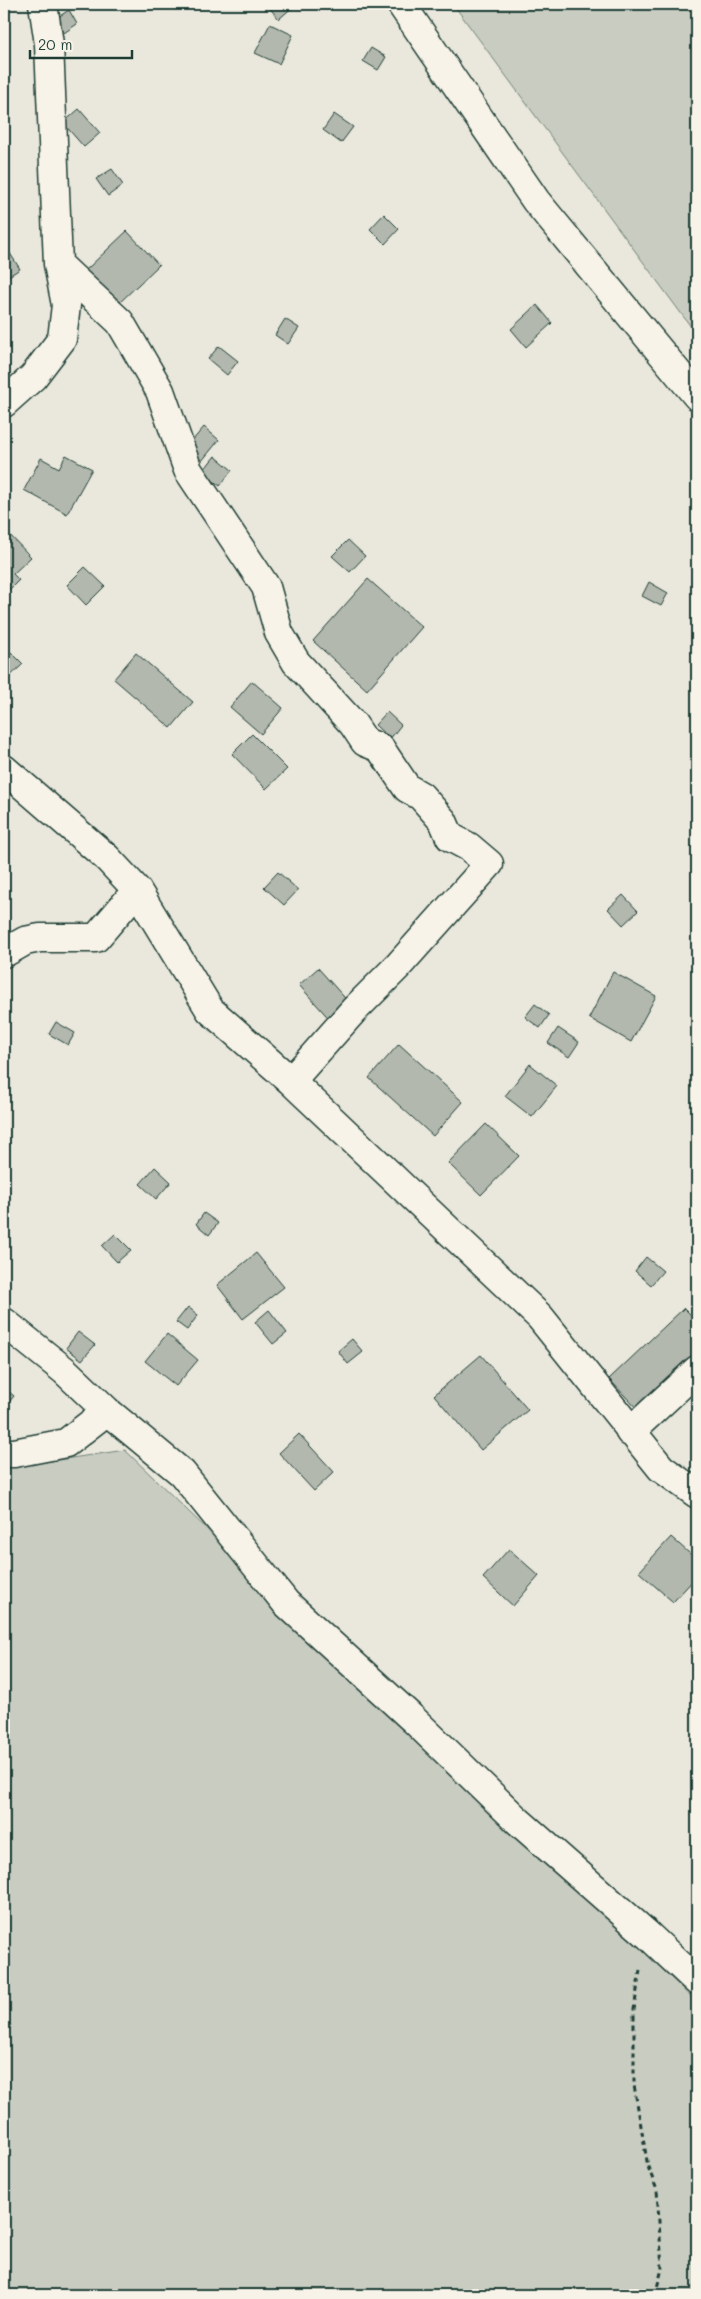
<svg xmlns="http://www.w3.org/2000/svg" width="701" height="2299" font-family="Mali,sans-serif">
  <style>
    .green { fill: #c8ccc1; stroke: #74847a }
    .building { fill: #b2b8ae; stroke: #1f3d34 }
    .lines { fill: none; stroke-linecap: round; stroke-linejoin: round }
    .minor-casing { stroke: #1f3d34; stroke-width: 31 }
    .path { stroke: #1f3d34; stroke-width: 3; stroke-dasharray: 5 4; stroke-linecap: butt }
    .minor { stroke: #f7f3e8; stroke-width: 28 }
  </style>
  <rect width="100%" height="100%" fill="#eae8dd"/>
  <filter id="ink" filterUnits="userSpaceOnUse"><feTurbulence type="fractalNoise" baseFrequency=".02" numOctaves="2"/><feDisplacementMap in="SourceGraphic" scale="10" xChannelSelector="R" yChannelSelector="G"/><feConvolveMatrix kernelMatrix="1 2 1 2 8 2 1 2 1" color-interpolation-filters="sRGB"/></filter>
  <g filter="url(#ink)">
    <path class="green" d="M453,4H697V335Z
      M125,1450L697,2003V2295H4V1468Z"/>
    <path class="building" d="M266,4H296L279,19Z
      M69,10L77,24L64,33L55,19Z
      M270,24L293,35L279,64L255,53Z
      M371,48L386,57L378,70L363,61Z
      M79,109L100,133L84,147L63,123Z
      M334,114L353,127L341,143L323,130Z
      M112,169L123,185L108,196L96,179Z
      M384,214L399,229L385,244L370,229Z
      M127,231L159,265L118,304L86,270Z
      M4,244L20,269L4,279Z
      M537,305L552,323L526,347L511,329Z
      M285,319L299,328L288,344L275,335Z
      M219,346L238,361L227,375L208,359Z
      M204,427L219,440L201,462L185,449Z
      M66,455L92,469L67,514L24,490L41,458L59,468Z
      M215,456L232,470L220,486L202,472Z
      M4,529L31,557L13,574L19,580L4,595Z
      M348,540L365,556L350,572L332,556Z
      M85,567L105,586L86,605L67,585Z
      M368,579L422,627L367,690L313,641Z
      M649,582L668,593L661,606L642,596Z
      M11,652L23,664L4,682V659Z
      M136,653L193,702L171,728L114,679Z
      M252,681L283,708L261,734L230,707Z
      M387,712L401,725L390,739L375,725Z
      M252,734L287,769L266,789L232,754Z
      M278,872L298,890L284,905L264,887Z
      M623,895L638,911L623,925L608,909Z
      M318,968L352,1006L333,1023L299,985Z
      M613,972L656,996L631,1042L589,1018Z
      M535,1004L549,1015L540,1028L525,1017Z
      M56,1022L75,1033L68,1045L49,1034Z
      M558,1028L579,1042L569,1057L548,1043Z
      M399,1044L463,1102L433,1136L369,1078Z
      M530,1064L557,1086L532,1117L505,1096Z
      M486,1124L519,1156L481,1195L448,1163Z
      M155,1167L171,1182L156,1199L140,1184Z
      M204,1213L218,1223L209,1235L196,1224Z
      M115,1234L131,1250L117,1262L102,1246Z
      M256,1253L284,1287L243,1319L217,1285Z
      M646,1257L663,1271L651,1285L635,1271Z
      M188,1307L198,1315L187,1330L176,1322Z
      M684,1308L697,1321V1361L642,1414L609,1379Z
      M269,1310L287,1333L273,1344L255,1322Z
      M78,1332L95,1345L82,1360L66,1348Z
      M167,1334L198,1360L176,1386L145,1361Z
      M352,1339L363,1352L348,1364L338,1351Z
      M481,1355L528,1410L481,1450L434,1395Z
      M4,1388L14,1396L4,1408Z
      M299,1434L334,1472L314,1491L279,1453Z
      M671,1537L697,1560V1576L673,1602L639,1572Z
      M509,1549L539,1576L513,1606L483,1578Z"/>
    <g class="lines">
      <g class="minor-casing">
        <path id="minor" d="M401,4L536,201L697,396
          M58,264L120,322L160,391L188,470L266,587L279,633L296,662L353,724L365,742L380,748L407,788L421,796L443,821L450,837L469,847L489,864L398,966L354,1010L291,1081
          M4,403L33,377L62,339L66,305L58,264L49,44L43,4
          M4,769L107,858L137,890L210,1010L291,1081L540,1317L661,1468L697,1494
          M4,953L25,941L40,938H96L137,890
          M4,1322L65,1371L107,1411L182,1473L286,1603L414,1720L517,1820L649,1936L697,1981
          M630,1432L697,1370
          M4,1453H14L66,1443L107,1411"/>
      </g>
      <path class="path" d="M640,1970L634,2010V2085L648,2167L657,2190L662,2269L655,2295"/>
      <use href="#minor" class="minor"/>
    </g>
  </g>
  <rect width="701" height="2299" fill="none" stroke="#f7f3e8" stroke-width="20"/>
  <rect x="10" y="10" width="681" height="2279" fill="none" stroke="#1f3d34" stroke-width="2" filter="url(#ink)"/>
  <path d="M30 50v8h102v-8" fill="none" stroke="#1f3d34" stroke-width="2.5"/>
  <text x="38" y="50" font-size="15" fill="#1f3d34" stroke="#f7f3e8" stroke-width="4" paint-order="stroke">20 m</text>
</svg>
